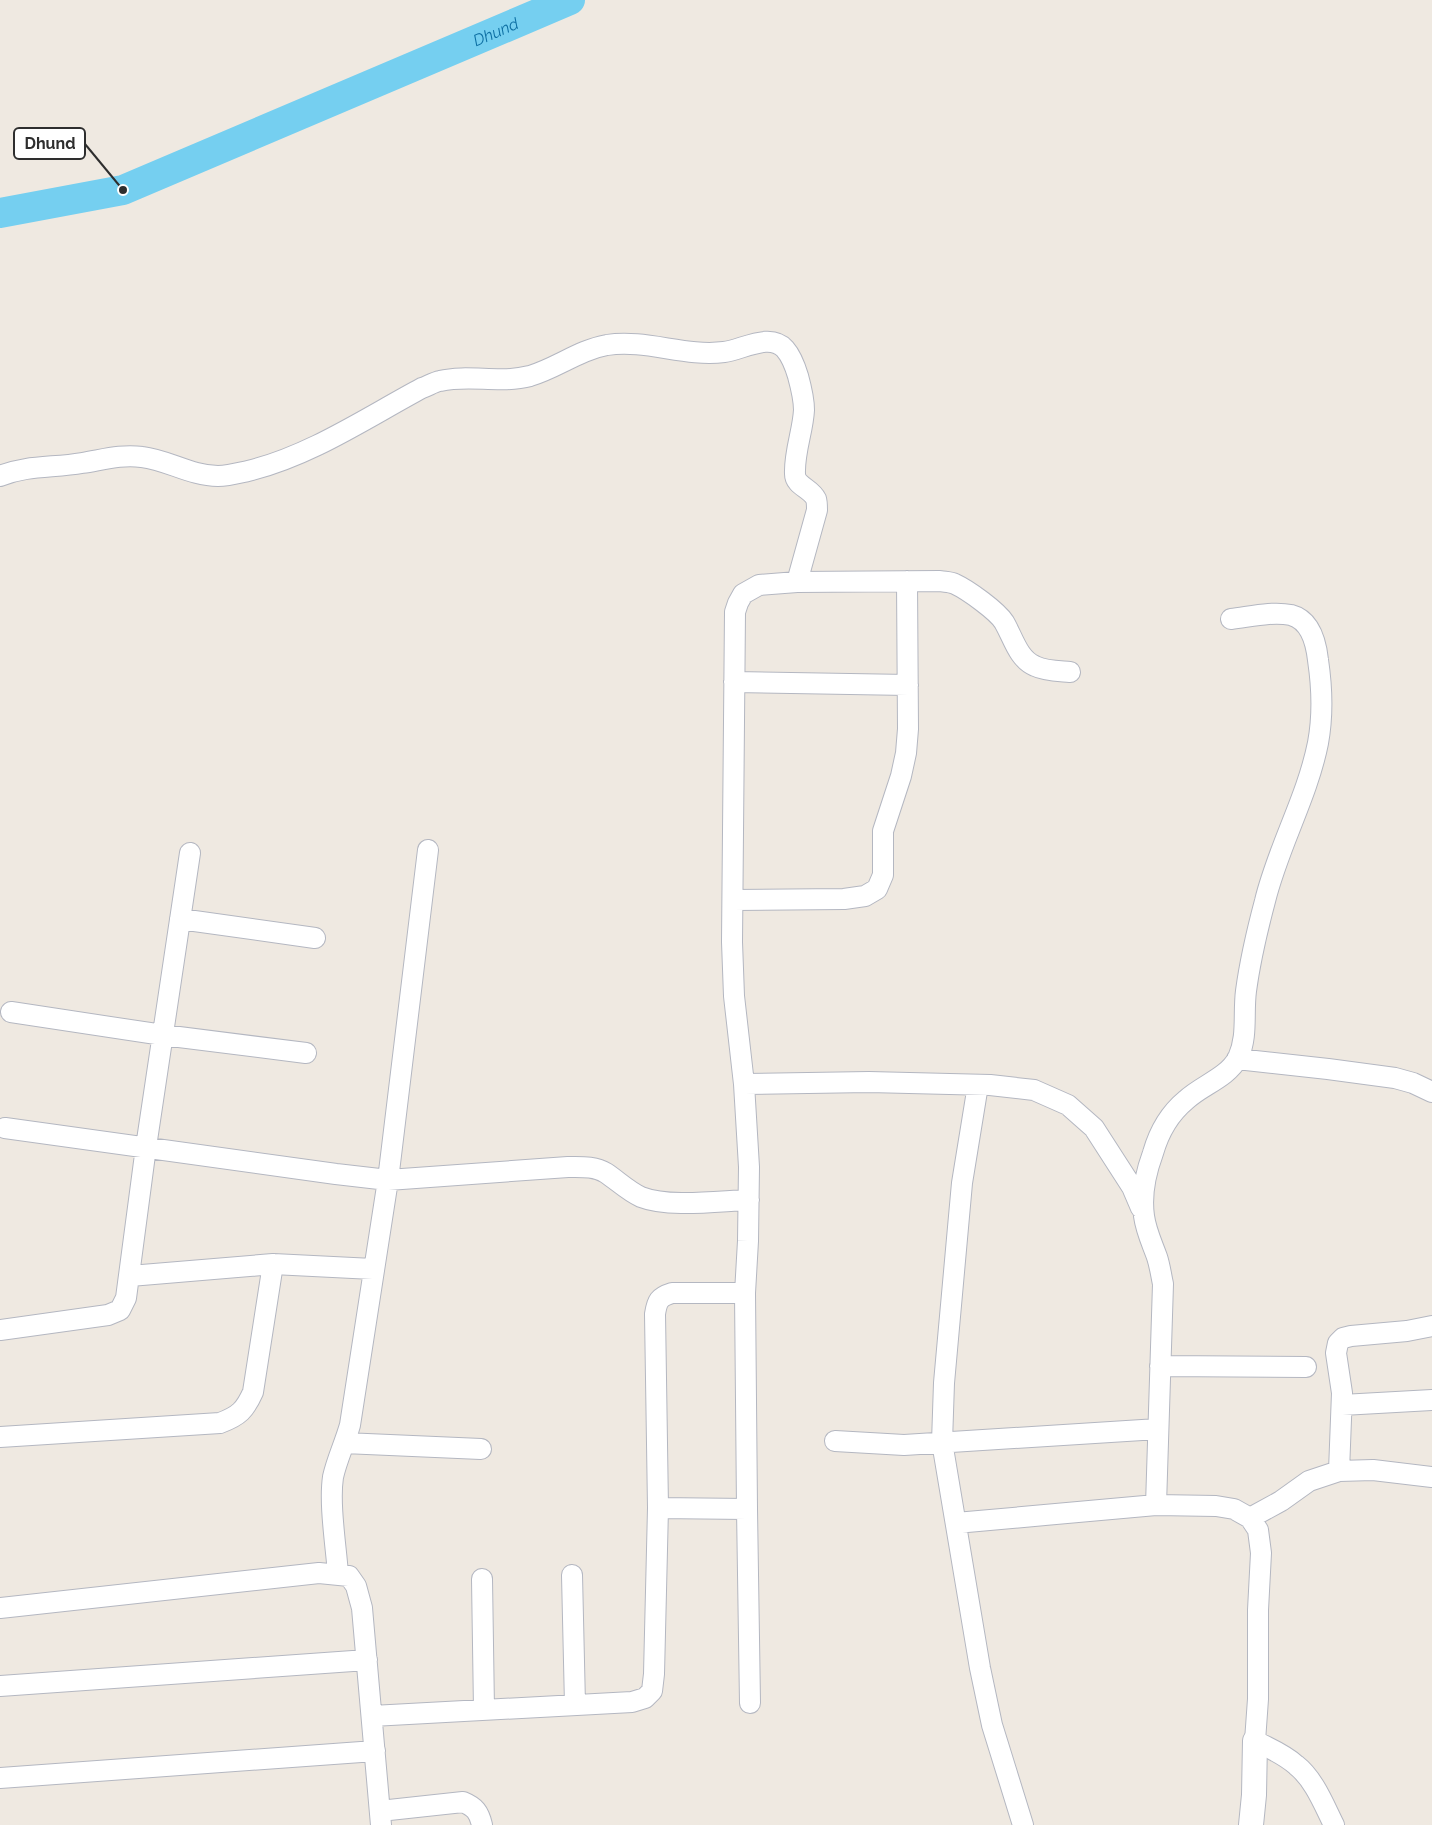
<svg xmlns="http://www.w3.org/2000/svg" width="1432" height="1825" font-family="Raleway,sans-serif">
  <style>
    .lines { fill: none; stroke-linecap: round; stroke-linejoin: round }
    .river { stroke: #75cff0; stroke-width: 30 }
    .minor-casing { stroke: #b4b7c1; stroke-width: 22 }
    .tertiary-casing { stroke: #b4b7c1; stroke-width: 26 }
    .minor { stroke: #fff; stroke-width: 20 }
    .tertiary { stroke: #fff; stroke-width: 24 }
    .labels { text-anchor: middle; stroke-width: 4; stroke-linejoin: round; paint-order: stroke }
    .water-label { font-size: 16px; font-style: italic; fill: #0d6fa3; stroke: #fff }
    .leader { fill: none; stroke: #2e2e2e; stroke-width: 2 }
    .callout-dot { fill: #2e2e2e; stroke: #fff; stroke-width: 2 }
    .callout { fill: #fff; stroke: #2e2e2e; stroke-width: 2 }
    .callout-label { font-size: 16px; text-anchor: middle; font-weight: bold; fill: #2e2e2e }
  </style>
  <rect width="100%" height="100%" fill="#efe9e1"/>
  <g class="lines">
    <path class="river" id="s1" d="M0,213L123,190L570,0"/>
    <g class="minor-casing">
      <path id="minor" d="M0,476C27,465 53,468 82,463C102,460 121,454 142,457C168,460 191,476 218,476C228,476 239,473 248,471C310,456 366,418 422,388C428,386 434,382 440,381C469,374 500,384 530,376C557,368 579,350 607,345C646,339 685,357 724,352C742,350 770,332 785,349C792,357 795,366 798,376C801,387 804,399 804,410C803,431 794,452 795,474C795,486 811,488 816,499C817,502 817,507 817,510L797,582
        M734,682L908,685
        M733,900L844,899L865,896L877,889L883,875V831L901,776L906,753L908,729L907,581
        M180,919L315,938
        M11,1012L163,1035L306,1053
        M1237,1059L1328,1069L1395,1078L1413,1083L1432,1092
        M744,1084L869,1082L990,1085L1034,1090L1068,1105L1094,1128L1132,1187L1141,1208
        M978,1085L962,1183L944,1383L942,1442L980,1668L992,1725L1023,1825
        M5,1128L336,1174L388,1180L568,1167C581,1167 595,1166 606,1173C618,1181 628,1191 641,1197C669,1208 719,1201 749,1200
        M130,1276L273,1264L373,1269
        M0,1330L108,1315L120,1310L126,1298L146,1147L190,853
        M1160,1366L1306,1367
        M1342,1405L1432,1400
        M0,1437L220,1423C239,1416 245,1410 253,1392L273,1264
        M835,1441L904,1445L1158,1429
        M344,1443L481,1449
        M1339,1471L1342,1393L1336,1353L1338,1343L1343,1338L1351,1336L1407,1331L1432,1326
        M1156,1505L1163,1284C1161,1275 1160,1266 1157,1257C1152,1243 1146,1231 1144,1216C1141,1195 1146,1172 1153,1153C1159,1132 1169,1114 1186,1100C1202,1085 1227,1078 1238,1058C1248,1036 1243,1014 1246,991C1250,961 1257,931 1265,901C1278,847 1307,798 1318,743C1323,716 1322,687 1318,660C1316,642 1310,620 1291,615C1272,611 1249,617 1231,619
        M658,1508L747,1509
        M1250,1518L1281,1501L1309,1481L1339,1471L1373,1470L1432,1477
        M956,1523L1156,1505L1216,1506L1234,1509L1250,1518L1258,1530L1261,1553L1258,1610V1699L1255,1741C1269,1748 1284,1754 1296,1765C1314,1779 1324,1805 1334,1825
        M338,1574C336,1546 329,1504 333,1477C337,1459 345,1443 350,1425L388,1180L428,850
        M572,1575L575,1705
        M482,1579L484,1710
        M0,1608L319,1573L349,1576L356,1586L362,1608L381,1825
        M0,1686L367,1660
        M750,1703L747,1509L745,1293L748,1241L749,1167L744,1084L734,996L732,942L735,612L738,603L743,594L759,585L797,582L940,581C945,582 951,582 955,584C968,590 997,611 1004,622C1013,637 1018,659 1035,666C1045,671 1059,671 1070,672
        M372,1716L632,1702L645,1698L652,1691L654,1674L658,1508L655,1314C657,1301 659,1297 672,1293H745
        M0,1778L375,1751
        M380,1811L463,1802C475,1807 479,1812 482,1825"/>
    </g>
    <g class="tertiary-casing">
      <path id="tertiary" d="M1251,1825L1254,1795L1255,1741"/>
    </g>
    <use href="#minor" class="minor"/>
    <use href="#tertiary" class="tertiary"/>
  </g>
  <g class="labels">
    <g class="water-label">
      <text dy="6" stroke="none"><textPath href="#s1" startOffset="530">Dhund</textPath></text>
    </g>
  </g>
  <path class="leader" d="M123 190L85 144"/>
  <circle class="callout-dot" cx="123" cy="190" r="5"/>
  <rect class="callout" x="14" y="128" width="71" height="31" rx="5"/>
  <g class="callout-label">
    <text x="50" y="149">Dhund</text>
  </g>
</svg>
